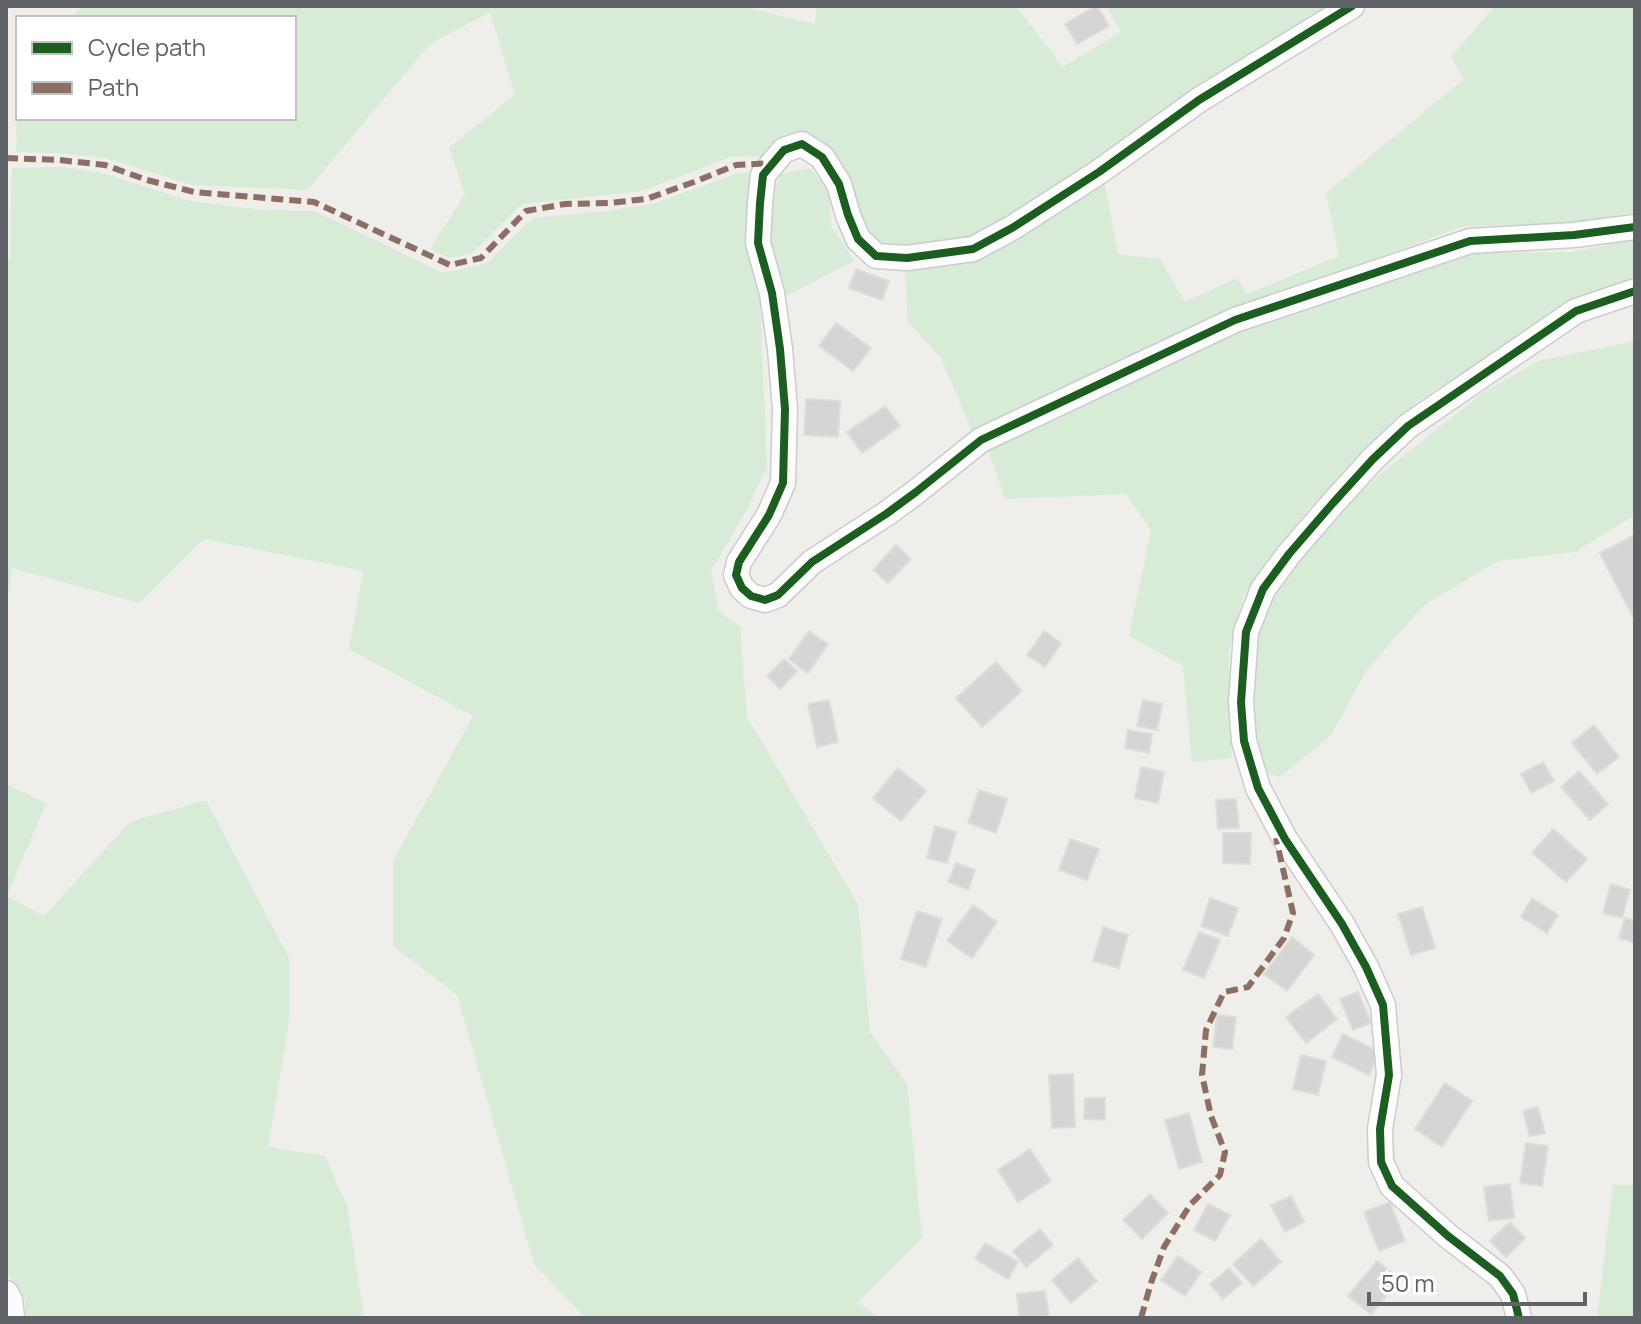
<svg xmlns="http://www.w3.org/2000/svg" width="1641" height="1324" font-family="Manrope,sans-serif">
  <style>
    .green { fill: #d8ebd6 }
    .building { fill: #d6d5d3; stroke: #deddd9; stroke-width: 2 }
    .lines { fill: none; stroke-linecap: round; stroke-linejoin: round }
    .minor-casing { stroke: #cbcccc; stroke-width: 27 }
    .minor { stroke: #fdfcfc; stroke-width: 24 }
    .quiet { stroke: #8d6e63; stroke-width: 6; stroke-dasharray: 12 6; stroke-linecap: butt }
    .cycleway-casing { stroke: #fff; stroke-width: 13 }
    .cycleway { stroke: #1b5e20; stroke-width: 8 }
  </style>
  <rect width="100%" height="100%" fill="#efeeea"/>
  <path class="green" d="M84,6H740L815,24L816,6H1016L1063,67L1121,32L1106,6H1331L1004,222L970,240L903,250L873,244L819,145L766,156L730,157L642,191L522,204L471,254L449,258L430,249L465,194L449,148L515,95L490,12L430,44L307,190L193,185L105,158L59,153L16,152L18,67V118H294V18H69Z
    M1495,6H1635V212L1570,224L1464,226L1226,314L973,433L941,358L908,322L905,269L1104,180L1118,254L1160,259L1185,302L1237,278L1247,294L1339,256L1326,193L1464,79L1451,57Z
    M63,167L102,173L190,201L261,210L315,211L443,273L487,263L533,218L606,211L653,204L735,174L757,170L759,280L767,467L744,515L711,571L718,610L740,627L747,717L858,904L870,1032L907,1084L922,1238L858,1302L879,1318H585L534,1264L457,995L393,946V861L473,716L349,649L363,571L204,539L140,603L12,568L6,610V261L10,259L12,168Z
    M810,168L829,192L831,226L854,261L782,298L765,238L771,197L781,174Z
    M1635,239V283L1522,334L1418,401L1359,456L1308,510L1269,558L1243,597L1229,648V700L1232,758L1192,762L1183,666L1129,636L1151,530L1126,494L1005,499L986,444L1242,326L1470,253L1573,252Z
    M1635,341V515L1575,552L1498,561L1423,606L1366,671L1331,735L1280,777L1261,772L1248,730L1257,626L1289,566L1324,525L1384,471L1484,392L1541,360Z
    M6,784L46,803L7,896L44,916L130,822L206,800L289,958V1021L268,1147L325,1156L347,1206L364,1318H25V1300L6,1271Z
    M1613,1185H1635V1318H1597Z"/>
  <path class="building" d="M1096,6H1097L1109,26L1077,44L1065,24Z
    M856,269L889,281L882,300L849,288Z
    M836,323L871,348L853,371L819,346Z
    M806,399L840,401L838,437L804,435Z
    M885,406L900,426L862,453L847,432Z
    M1635,535V621L1600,553Z
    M896,545L911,559L888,583L873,570Z
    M809,631L828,644L808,673L789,659Z
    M1044,631L1061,643L1045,667L1027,655Z
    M784,659L797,671L780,689L767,676Z
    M996,662L1022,691L982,727L956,698Z
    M829,700L838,742L817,747L808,704Z
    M1143,700L1162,704L1157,730L1137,726Z
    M1594,725L1619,757L1597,774L1572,743Z
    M1128,730L1152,734L1149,753L1125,748Z
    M1543,762L1554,781L1531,793L1521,774Z
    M1141,767L1164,772L1158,803L1135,798Z
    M898,768L926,791L901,821L873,798Z
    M1579,771L1608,804L1590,820L1561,787Z
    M979,790L1007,799L996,833L968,823Z
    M1236,799L1239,828L1218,829L1216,800Z
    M935,826L956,832L947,863L927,858Z
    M1553,829L1587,859L1566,882L1532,853Z
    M1223,833H1251L1250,864L1223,863Z
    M1070,839L1099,849L1087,880L1059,870Z
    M956,863L975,870L968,890L948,882Z
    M1611,884L1630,890L1622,918L1603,913Z
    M1210,898L1238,908L1228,936L1201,926Z
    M1532,898L1558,915L1547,933L1521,917Z
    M973,905L997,922L972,958L947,941Z
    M1422,907L1435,948L1411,955L1398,914Z
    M917,911L942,919L926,967L901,959Z
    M1625,918L1635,921V943L1619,938Z
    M1103,927L1128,935L1119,968L1093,961Z
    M1199,932L1220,940L1204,978L1183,970Z
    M1292,937L1314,955L1287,991L1264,974Z
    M1358,992L1371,1023L1353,1030L1340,999Z
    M1318,994L1337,1019L1306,1043L1286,1017Z
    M1217,1015L1236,1017L1232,1049L1213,1047Z
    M1343,1034L1380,1052L1369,1075L1332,1057Z
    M1301,1055L1326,1061L1318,1095L1293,1089Z
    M1073,1074L1075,1127L1052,1128L1049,1075Z
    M1445,1083L1472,1101L1442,1147L1415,1129Z
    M1085,1098H1105V1120L1084,1119Z
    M1538,1107L1545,1133L1530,1136L1523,1111Z
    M1189,1113L1202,1162L1179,1169L1165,1120Z
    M1526,1143L1548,1146L1542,1186L1520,1183Z
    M1030,1149L1051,1181L1018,1202L998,1170Z
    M1510,1184L1514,1218L1489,1221L1484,1187Z
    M1150,1194L1168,1213L1142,1239L1123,1220Z
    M1291,1196L1304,1222L1285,1232L1271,1205Z
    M1390,1202L1405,1241L1379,1251L1364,1212Z
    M1208,1204L1230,1215L1215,1241L1194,1230Z
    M1510,1222L1525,1238L1506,1257L1490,1241Z
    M1040,1229L1053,1245L1026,1267L1013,1251Z
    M1261,1239L1281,1262L1253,1286L1233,1264Z
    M985,1243L1018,1262L1008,1279L975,1259Z
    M1178,1256L1201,1272L1185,1296L1161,1280Z
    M1078,1258L1097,1281L1071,1303L1052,1280Z
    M1377,1261L1400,1279L1371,1314L1348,1296Z
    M1229,1268L1242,1283L1223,1299L1210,1284Z
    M1045,1291L1049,1316L1019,1318L1017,1294Z"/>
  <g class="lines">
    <g class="minor-casing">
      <path id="minor" d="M1352,6L1199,100L1099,172L1012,228L973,249L907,258L876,256L858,239L848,215L839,184L822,157L802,144L784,150L763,175L760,203L758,243L772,293L780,349L785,409L783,483L769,515L739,562L736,575L742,588L751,596L765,600L778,595L812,562L886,514L916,492L981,440L1235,320L1470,241L1574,235L1635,227
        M6,1293L10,1300L12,1318
        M1519,1318L1513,1294L1500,1276L1448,1236L1392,1186L1381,1162L1380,1129L1389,1075L1383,1005L1366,967L1342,924L1285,839L1258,788L1244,741L1241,702L1246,632L1263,589L1289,554L1333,503L1373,459L1408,426L1576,311L1635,291"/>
    </g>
    <use href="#minor" class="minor"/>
    <path class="quiet" d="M6,158L59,160L105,165L147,180L194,192L314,202L450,265L481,258L526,211L565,204L610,203L646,199L694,182L736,165L774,163
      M1141,1318L1151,1283L1164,1247L1190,1205L1220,1175L1225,1152L1211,1116L1202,1075L1206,1030L1224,992L1248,987L1284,938L1293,913L1276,838"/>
    <g class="cycleway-casing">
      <path id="cycleway" d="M1352,6L1199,100L1099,172L1012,228L973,249L907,258L876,256L858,239L848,215L839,184L822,157L802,144L784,150L763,175L760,203L758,243L772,293L780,349L785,409L783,483L769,515L739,562L736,575L742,588L751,596L765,600L778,595L812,562L886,514L916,492L981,440L1235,320L1470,241L1574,235L1635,227
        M1519,1318L1513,1294L1500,1276L1448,1236L1392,1186L1381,1162L1380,1129L1389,1075L1383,1005L1366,967L1342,924L1285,839L1258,788L1244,741L1241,702L1246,632L1263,589L1289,554L1333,503L1373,459L1408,426L1576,311L1635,291"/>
    </g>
    <use href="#cycleway" class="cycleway"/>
  </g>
  <rect width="1641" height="1324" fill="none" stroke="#5f6368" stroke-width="16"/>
  <rect x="16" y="16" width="280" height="104" fill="#ffffff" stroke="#bfc1c3" stroke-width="2"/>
  <rect x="32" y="42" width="40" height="12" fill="#1b5e20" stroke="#bfc1c3" stroke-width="2"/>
  <text x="88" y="56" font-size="24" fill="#5f6368">Cycle path</text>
  <rect x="32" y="82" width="40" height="12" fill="#8d6e63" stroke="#bfc1c3" stroke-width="2"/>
  <text x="88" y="96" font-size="24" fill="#5f6368">Path</text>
  <path d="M1369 1292v12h216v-12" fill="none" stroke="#5f6368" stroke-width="4"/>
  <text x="1381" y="1292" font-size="24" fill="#5f6368" stroke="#ffffff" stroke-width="6" paint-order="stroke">50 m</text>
</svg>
